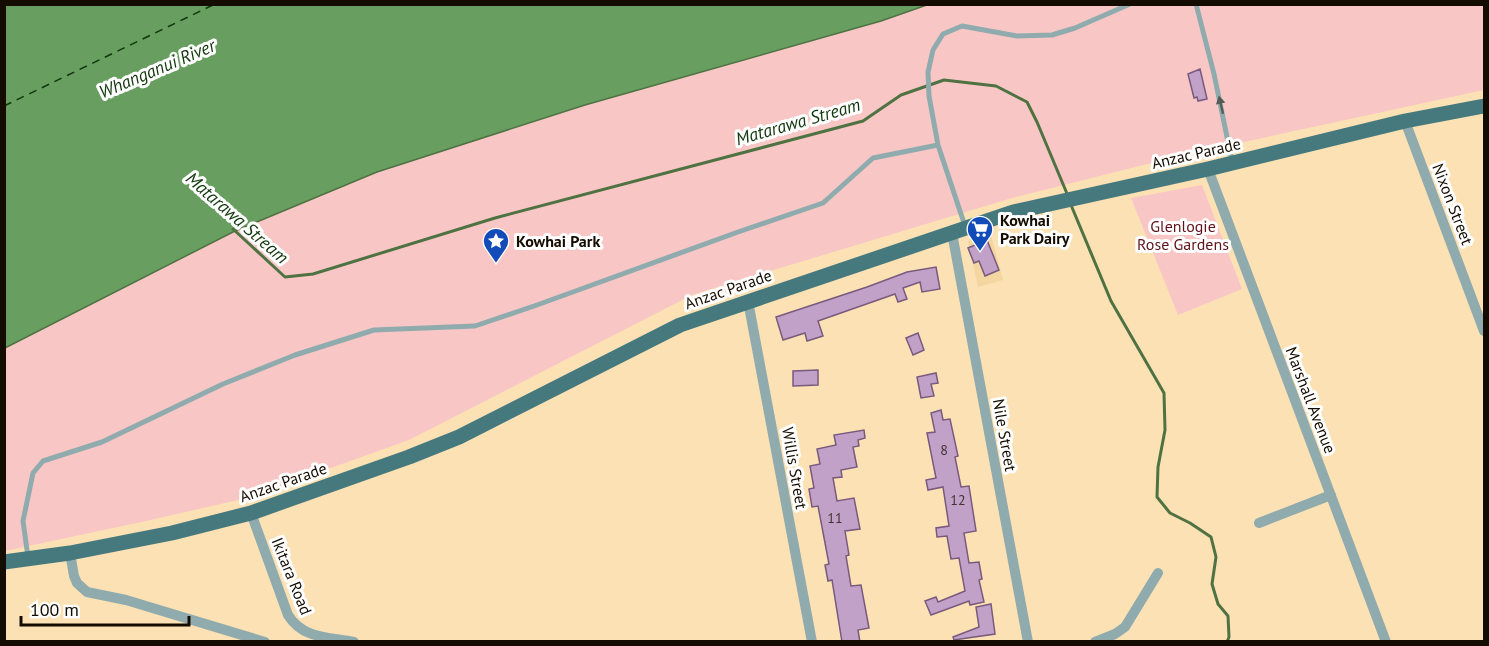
<svg xmlns="http://www.w3.org/2000/svg" width="1489" height="646" font-family="'PT Sans',sans-serif">
  <style>
    .built { fill: #f4d6a1 }
    .green { fill: #f8c7c5 }
    .water { fill: #689e60; stroke: #4f7243; stroke-width: 1.5 }
    .lines { fill: none; stroke-linecap: round; stroke-linejoin: round }
    .stream { stroke: #4f7243; stroke-width: 3 }
    .ferry { stroke: #11370c; stroke-width: 1.5; stroke-dasharray: 8 6; stroke-linecap: butt }
    .building { fill: #c2a1c8; stroke: #785a7d; stroke-width: 1.5 }
    .lane { stroke: #90abad; stroke-width: 5 }
    .street { stroke: #90abad; stroke-width: 10 }
    .primary { stroke: #45797d; stroke-width: 15 }
    .oneway { fill: #525c56 }
    .labels { text-anchor: middle; stroke-width: 6; stroke-linejoin: round; paint-order: stroke }
    .number-label { font-size: 14px; fill: #403132 }
    .street-label { font-size: 16px; fill: #140c00; stroke: #fff }
    .poi-label { font-size: 16px; font-weight: bold; fill: #140c00; stroke: #fff; text-anchor: start }
    .park-label { font-size: 16px; fill: #5f1219; stroke: #fff }
    .water-label { font-size: 18px; font-style: italic; fill: #11370c; stroke: #fff }
  </style>
  <rect width="100%" height="100%" fill="#fce1b4"/>
  <path class="built" d="M990,231L1003,280L978,287L968,242L972,236Z"/>
  <path class="green" d="M865,5H1484V90L1179,156L1012,198L734,282L692,295L409,440L247,498L146,521L5,551V348L235,231L377,172Z
    M1202,185L1242,289L1178,315L1131,198Z"/>
  <path class="water" d="M5,4H927V5L881,21L585,105L377,172L235,231L5,348Z"/>
  <g class="lines">
    <path class="stream" d="M1071,205L1111,301L1164,393L1165,430L1158,467L1157,497L1170,513L1190,523L1211,537L1216,557L1212,584L1218,604L1228,616L1229,637L1227,642
      M233,229L285,277L313,274L495,218L863,121L901,95L944,80L996,86L1027,102L1037,122L1068,196"/>
    <path class="ferry" d="M4,106L215,4"/>
  </g>
  <path class="building" d="M1200,69L1207,99L1198,101L1197,97L1194,98L1188,74Z
    M987,240L999,270L985,276L979,261L974,263L968,248Z
    M936,267L940,289L922,292L920,282L903,288L907,299L898,302L895,294L818,321L823,336L807,341L805,333L783,340L776,317L867,287L907,272Z
    M918,333L924,350L913,355L906,338Z
    M818,370V385L793,386V371Z
    M936,373L938,383L931,384L934,396L921,398L917,377Z
    M941,410L943,420L950,419L958,456L955,457L961,487L969,486L976,531L964,533L969,563L979,562L982,579L979,580L984,602L970,605L969,601L931,615L925,601L936,597L938,602L965,591L959,558L951,559L947,536L937,537L936,528L949,526L943,487L928,490L926,480L936,478L927,433L935,432L931,413Z
    M864,430L865,438L858,440L859,446L853,447L857,467L841,470L842,477L833,478L837,501L854,498L860,529L845,531L849,555L846,556L851,586L861,585L869,628L858,630L860,642H842L832,580L828,581L825,565L829,564L818,506L812,507L809,489L814,488L810,466L820,464L817,449L836,445L834,435Z
    M991,604L995,634L954,640L953,637L979,627L976,607Z"/>
  <g class="lines">
    <path class="lane" d="M1196,4L1214,74L1232,161
      M938,145L965,226
      M28,557L23,521L33,473L43,461L102,442L223,384L295,355L374,330L475,326L537,305L738,232L823,203L873,158L938,145L929,96L928,72L933,50L943,34L962,26L1017,36L1052,35L1075,28L1130,4"/>
    <path class="street" d="M1405,121L1484,331
      M1208,169L1386,642
      M952,233L1028,642
      M748,301L812,642
      M251,513L288,615C303,639 328,637 354,642
      M1259,523L1331,495
      M70,553L74,576L77,583L87,592L126,600L265,642
      M1095,642L1115,634L1125,627L1158,573"/>
    <path class="primary" d="M4,562L70,553L172,533L251,513L409,457L459,437L680,325L1013,212L1208,169L1405,121L1484,106"/>
  </g>
  <defs><path id="oneway-solid" d="M-6-.8H1V-3.2L6.5 0L1 3.2V.8H-6Z" transform="scale(1.5)"/></defs>
  <use class="oneway" href="#oneway-solid" transform="translate(1221 105) rotate(-103)"/>
  <defs>
    <g id="supermarket-pin" transform="scale(1.35)"><path d="M0 17L-7.5 6A9.5 9.5 0 1 1 7.5 6Z" fill="#114cb8" stroke="#fff"/><path d="M-6-5.5h2.5l.6 2H6L4.5 2H-2.5L-4.4-4H-6ZM-1.5 3.2a1.3 1.3 0 1 0 .1 0ZM3 3.2a1.3 1.3 0 1 0 .1 0Z" fill="#fff"/></g>
    <g id="sight-pin" transform="scale(1.35)"><path d="M0 17L-7.5 6A9.5 9.5 0 1 1 7.5 6Z" fill="#114cb8" stroke="#fff"/><path d="M0-6L1.8-2.2L6-1.7L2.9 1.2L3.7 5.4L0 3.3L-3.7 5.4L-2.9 1.2L-6-1.7L-1.8-2.2Z" fill="#fff"/></g>
  </defs>
  <g fill-rule="evenodd">
    <use href="#supermarket-pin" x="980" y="229"/>
    <use href="#sight-pin" x="496" y="241"/>
  </g>
  <g class="labels">
    <g class="number-label">
      <text x="944" y="455">8</text>
      <text x="958" y="505">12</text>
      <text x="835" y="523">11</text>
    </g>
    <g class="street-label">
      <text transform="translate(1196 153) rotate(-13)" y="6">Anzac Parade</text>
      <text transform="translate(1453 204) rotate(69)" y="6">Nixon Street</text>
      <text transform="translate(728 289) rotate(-19)" y="6">Anzac Parade</text>
      <text transform="translate(1311 400) rotate(69)" y="6">Marshall Avenue</text>
      <text transform="translate(1005 435) rotate(80)" y="6">Nile Street</text>
      <text transform="translate(795 468) rotate(80)" y="6">Willis Street</text>
      <text transform="translate(283 482) rotate(-19)" y="6">Anzac Parade</text>
      <text transform="translate(292 576) rotate(68)" y="6">Ikitara Road</text>
    </g>
    <g class="poi-label">
      <text x="1000" y="226">Kowhai<tspan x="1000" dy="18">Park Dairy</tspan></text>
      <text x="516" y="247">Kowhai Park</text>
    </g>
    <g class="park-label">
      <text x="1183" y="232">Glenlogie<tspan x="1183" dy="18">Rose Gardens</tspan></text>
    </g>
    <g class="water-label">
      <text transform="translate(157 69) rotate(-23)" y="6">Whanganui River</text>
      <text transform="translate(798 122) rotate(-16)" y="6">Matarawa Stream</text>
      <text transform="translate(237 218) rotate(41)" y="6">Matarawa Stream</text>
    </g>
  </g>
  <rect width="1489" height="646" fill="none" stroke="#140c00" stroke-width="12"/>
  <path d="M21 616v9h168v-9" fill="none" stroke="#140c00" stroke-width="3"/>
  <text x="30" y="616" font-size="18" fill="#140c00" stroke="#ffffff" stroke-width="4.5" paint-order="stroke">100 m</text>
</svg>
